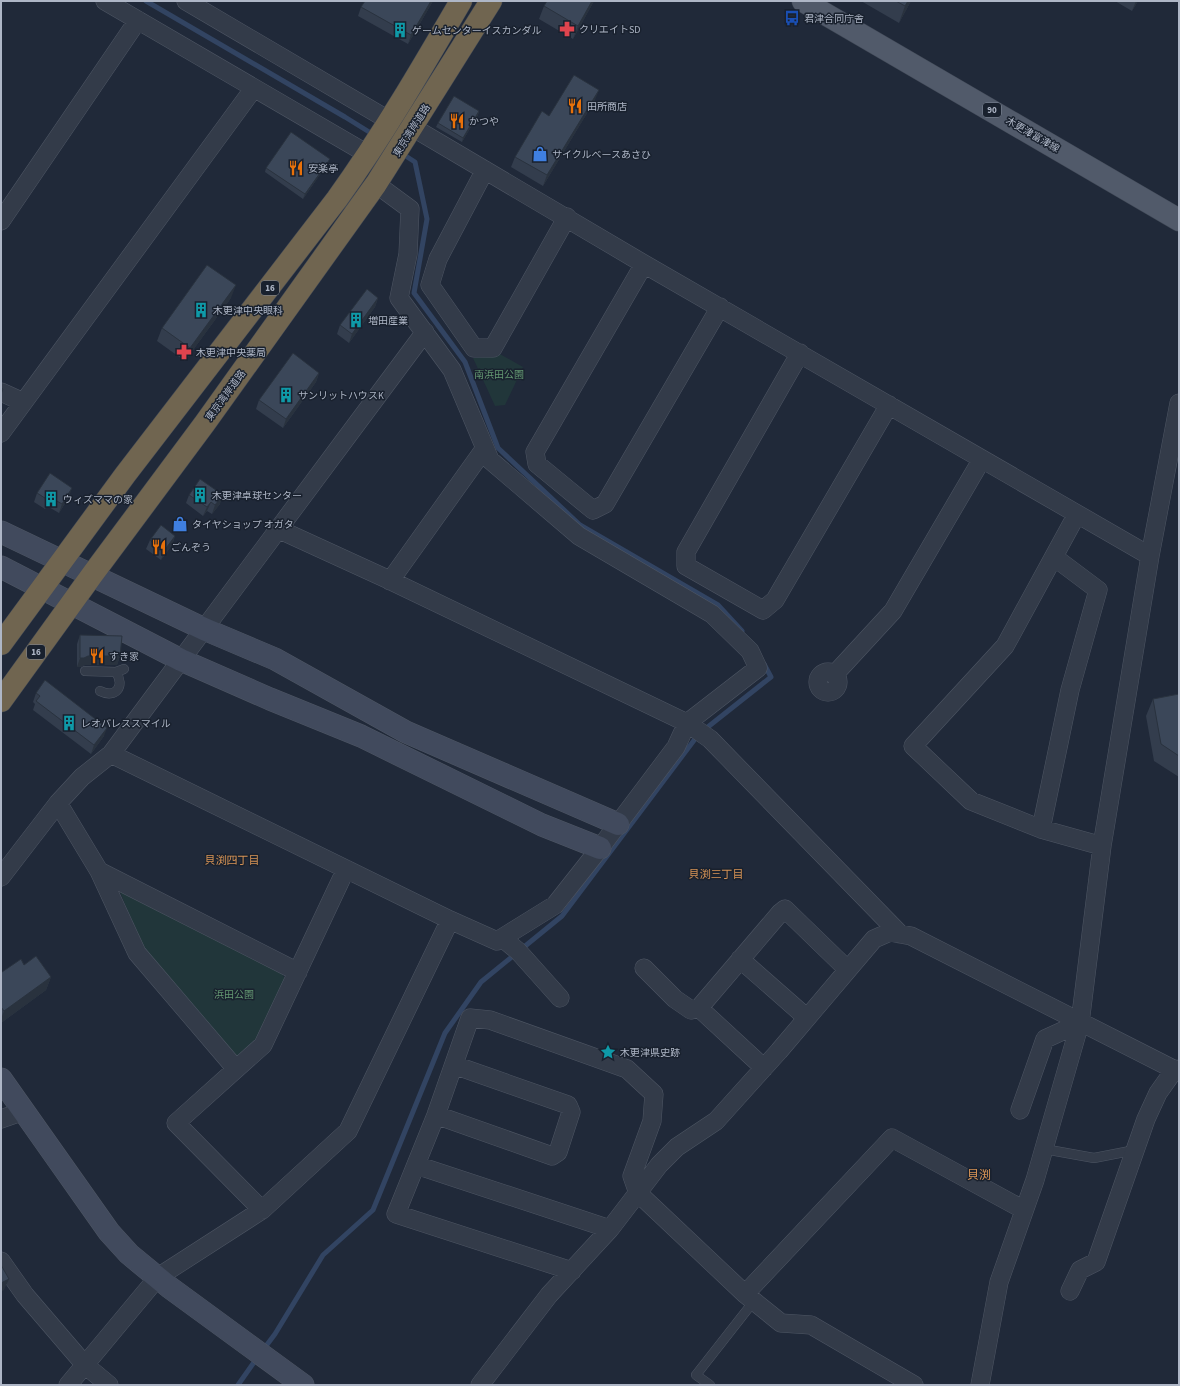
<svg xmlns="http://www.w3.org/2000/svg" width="1180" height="1386" font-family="'Source Sans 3','Noto Sans JP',sans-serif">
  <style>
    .green { fill: #21363a }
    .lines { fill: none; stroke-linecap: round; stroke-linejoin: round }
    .stream { stroke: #324462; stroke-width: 5 }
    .lane-casing { stroke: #4e5664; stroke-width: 10 }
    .street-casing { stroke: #4e5664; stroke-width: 19 }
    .secondary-casing { stroke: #4e5664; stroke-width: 23 }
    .primary-casing { stroke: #3d4553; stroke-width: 23 }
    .highway-casing { stroke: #3e4654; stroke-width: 23 }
    .lane { stroke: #333b49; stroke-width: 9 }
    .street { stroke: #333b49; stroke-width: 18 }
    .secondary { stroke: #414a5d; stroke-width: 22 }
    .primary { stroke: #515a6a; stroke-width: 22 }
    .highway { stroke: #706550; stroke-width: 22 }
    .wall { fill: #333d4d }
    .shaded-wall { fill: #29323e }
    .building { fill: #3b4759; stroke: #29323e }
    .labels { text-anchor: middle; stroke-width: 3; stroke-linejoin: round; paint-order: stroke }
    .shield { fill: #19212e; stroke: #818998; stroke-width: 1 }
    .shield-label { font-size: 9px; font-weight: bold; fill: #aeb6c6 }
    .poi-label { font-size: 10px; fill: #aeb6c6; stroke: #19212e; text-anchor: start }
    .street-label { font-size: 10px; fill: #aeb6c6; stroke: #19212e }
    .park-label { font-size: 10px; fill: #649872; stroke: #19212e }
    .neighbourhood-label { font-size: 11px; fill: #d89456; stroke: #19212e }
    .quarter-label { font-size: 12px; fill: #d89456; stroke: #19212e }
  </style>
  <rect width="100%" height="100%" fill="#202939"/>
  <path class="green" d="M498,353L523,367L505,405L495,406L473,358L491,357Z
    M120,892L281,972L285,979L258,1040L241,1056L232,1055L142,945Z"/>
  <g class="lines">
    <path class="stream" d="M146,1L345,117L374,135
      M401,153L415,162L427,219L414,293L465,362L498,448L580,525L718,605L742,631
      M704,730L771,677L764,664
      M263,1350L275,1334L323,1255L373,1210L445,1033L481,982L562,916L698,735
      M238,1385L257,1358"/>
    <g class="lane-casing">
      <path id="lane" d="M85,671L116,672L124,669
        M100,691C116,699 125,686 116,672
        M1044,1149L1094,1158L1135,1150
        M710,1385L696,1375L754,1301"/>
    </g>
    <g class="street-casing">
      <path id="street" d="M105,1L369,155
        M186,1L390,121
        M412,127L644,264L1150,556
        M485,170L438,259L430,285L474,348H493L567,217
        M1,221L138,20
        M644,264L535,452L537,464L593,510L605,504L720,307
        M800,353L686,552V566L763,610L775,600L889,405
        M1,392L23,402
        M1,433L254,88
        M1077,514L1005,646L913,746L971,801L1041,829L1102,846
        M278,529L385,578L687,723L710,739L900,934
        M390,581L485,448
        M818 682a10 10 0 1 1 20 0a10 10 0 1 1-20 0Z
        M834,675L893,611L982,459
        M111,754L450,920L497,941L555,905L600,848L676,747L687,723L758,668L750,651L712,614L579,536L490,460L452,370L399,298L408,254L410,209L376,184
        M58,803L99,871L137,953L236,1069
        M1041,829L1070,690L1098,590L1054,557
        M99,871L298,972
        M1,877L58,803L82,777L111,754L425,332
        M502,938L518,951L560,998
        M740,959L807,1018
        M644,968L675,999L691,1010L699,1008L780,913L785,909L848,970
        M699,1008L764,1068
        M1020,1110L1045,1039L1080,1023
        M436,1115L552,1156L558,1152L571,1112L568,1105L454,1065
        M1,1119L24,1111
        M416,1165L610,1229
        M262,1210L176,1123L263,1045L346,869
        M1,1261L25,1295L85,1365L109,1385
        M572,1271L396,1214L436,1115L470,1018L490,1020L627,1069L654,1094L652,1121L632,1176L638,1193L745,1294L781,1323L811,1325L914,1385
        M1070,1291L1080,1270L1096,1262L1146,1119L1158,1093L1175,1069
        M745,1294L892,1138L1024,1210
        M68,1385L158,1277L262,1210L348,1131L450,920
        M480,1385L549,1295L610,1229L659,1165L677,1147L716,1121L779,1051L874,939L890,932L911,936L1179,1072
        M980,1385L999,1282L1035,1180L1080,1023L1102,846L1150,556L1179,403"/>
    </g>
    <g class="secondary-casing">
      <path id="secondary" d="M1,532L204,629L275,659L406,732L618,824
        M1,567L181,660L270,699L361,736L542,825L600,848
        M1,1079L109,1232L129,1254L169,1287L303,1385"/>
    </g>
    <g class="primary-casing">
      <path id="primary" d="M803,1L1179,220"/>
    </g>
    <g class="highway-casing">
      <path id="highway" d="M1,644L125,475L337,199C383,135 422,68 461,1
        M1,701L92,575L205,423L376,184L491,1"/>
    </g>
    <use href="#lane" class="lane"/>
    <use href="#street" class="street"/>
    <use href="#secondary" class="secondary"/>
    <use href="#primary" class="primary"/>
    <use href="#highway" class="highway"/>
  </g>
  <path class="wall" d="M365,1H433L408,44L358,16L361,7Z
    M547,1H594L573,39L539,19L544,6Z
    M861,1H911L899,23Z
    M1115,1H1138L1132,11Z
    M595,100L543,186L511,167L515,157L549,116Z
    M479,111L478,115L462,142L436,127L438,123Z
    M328,163L303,199L265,172L266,168Z
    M231,298L185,361L157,341L162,328Z
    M378,298L375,307L349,343L337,334L340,325Z
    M319,373L316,382L283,428L256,409L259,400Z
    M37,493L69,497L59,513L47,506L45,509L34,502Z
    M189,495L220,504L212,514L207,511L203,516L186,503Z
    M175,536L172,545L161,560L146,549L150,540Z
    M80,635L120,656L117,665H85L81,667H77V644Z
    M36,693L104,736L91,754L33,710L35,704L33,702Z
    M1179,694V777L1154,761L1146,716L1153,699Z
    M24,965L51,977L46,990L1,1023V971L2,972Z"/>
  <path class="shaded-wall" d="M431,1H433L408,44L411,35Z
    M592,1H594L573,39L578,26Z
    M908,1H911L899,23L905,6Z
    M1136,1H1138L1132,11Z
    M599,90L595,100L543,186L547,175Z
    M479,111L478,115L462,142L463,138Z
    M330,159L328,163L303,199L305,194Z
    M236,285L231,298L185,361L190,348Z
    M378,298L375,307L349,343L352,334Z
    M319,373L316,382L283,428L286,419Z
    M72,488L69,497L59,513L62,504Z
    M223,495L220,504L212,514L215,505Z
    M50,497L47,506L45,509L48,500Z
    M211,502L207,511L203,516L207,507Z
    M175,536L172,545L161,560L164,551Z
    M88,656H120L117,665H85L81,667H77L80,658Z
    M107,728L104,736L91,754L94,745Z
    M51,977L46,990L1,1023V1019L4,1011Z
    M9,1279L4,1290L1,1292V1283Z"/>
  <path class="building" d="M365,1H431L411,35L361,7Z
    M547,1H592L578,26L544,6Z
    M896,1H908L905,6Z
    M574,75L599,90L547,175L515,157L542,111L549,116Z
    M454,96L479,111L463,138L438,123Z
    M291,132L330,159L305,194L266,168Z
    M207,265L236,285L190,348L162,328Z
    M367,289L378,298L352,334L340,325Z
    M293,353L319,373L286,419L259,400Z
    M1,388L3,389L1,394Z
    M50,473L72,488L62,504L50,497L48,500L37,493Z
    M200,479L223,495L215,505L211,502L207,507L189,495Z
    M161,525L175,536L164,551L150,540Z
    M80,635L122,636L120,656H88L84,658H80Z
    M45,680L107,728L94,745L36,701L40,696L36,693Z
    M1179,694V756L1161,744L1153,699Z
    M36,956L51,977L4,1011L1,1007V971L2,972L21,959L24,965Z
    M1,1265L9,1279L1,1283Z"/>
  <defs>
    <g id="bus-bare" transform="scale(1.2)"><path d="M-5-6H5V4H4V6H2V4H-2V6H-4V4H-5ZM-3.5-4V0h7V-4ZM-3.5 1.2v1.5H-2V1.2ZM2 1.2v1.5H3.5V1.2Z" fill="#1a4fb4" stroke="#19212e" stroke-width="2.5" paint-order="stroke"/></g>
    <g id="pharmacy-bare" transform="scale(1.2)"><path d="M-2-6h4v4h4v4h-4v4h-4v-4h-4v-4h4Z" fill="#e0444e" stroke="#19212e" stroke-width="2.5" paint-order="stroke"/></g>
    <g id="building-bare" transform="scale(1.2)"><path d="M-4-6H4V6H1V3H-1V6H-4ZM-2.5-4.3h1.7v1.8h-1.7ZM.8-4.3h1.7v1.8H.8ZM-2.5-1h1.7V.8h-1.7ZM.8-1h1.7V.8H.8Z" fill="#0f9aa8" stroke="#19212e" stroke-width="2.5" paint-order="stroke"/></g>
    <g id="restaurant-bare" transform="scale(1.2)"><path d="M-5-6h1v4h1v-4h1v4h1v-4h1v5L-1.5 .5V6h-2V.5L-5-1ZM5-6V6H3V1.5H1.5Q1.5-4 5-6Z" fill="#e8710a" stroke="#19212e" stroke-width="2.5" paint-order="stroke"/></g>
    <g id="shop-bare" transform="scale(1.2)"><path d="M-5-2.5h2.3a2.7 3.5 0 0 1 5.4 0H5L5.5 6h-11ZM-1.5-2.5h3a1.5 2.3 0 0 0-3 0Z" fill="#3f7fe0" stroke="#19212e" stroke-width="2.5" paint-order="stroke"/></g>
    <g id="sight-bare" transform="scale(1.2)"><path d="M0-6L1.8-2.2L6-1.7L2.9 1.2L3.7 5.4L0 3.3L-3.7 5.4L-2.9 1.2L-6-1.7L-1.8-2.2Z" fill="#0f9aa8" stroke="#19212e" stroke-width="2.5" paint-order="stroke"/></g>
  </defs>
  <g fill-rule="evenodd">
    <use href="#bus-bare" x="792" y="18"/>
    <use href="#pharmacy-bare" x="567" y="29"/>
    <use href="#building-bare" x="400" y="30"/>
    <use href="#restaurant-bare" x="575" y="106"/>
    <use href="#restaurant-bare" x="457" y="121"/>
    <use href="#shop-bare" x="540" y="154"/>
    <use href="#restaurant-bare" x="296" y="168"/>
    <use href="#building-bare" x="201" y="310"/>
    <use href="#building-bare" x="356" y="320"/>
    <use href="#pharmacy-bare" x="184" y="352"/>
    <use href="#building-bare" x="286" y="395"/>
    <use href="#building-bare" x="200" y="495"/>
    <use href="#building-bare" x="51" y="499"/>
    <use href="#shop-bare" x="180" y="524"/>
    <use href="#restaurant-bare" x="159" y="547"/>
    <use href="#restaurant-bare" x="97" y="656"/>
    <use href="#building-bare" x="69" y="723"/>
    <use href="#sight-bare" x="608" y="1052"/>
  </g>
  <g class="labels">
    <g class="shield">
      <rect x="983" y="103" width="18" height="14" rx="3"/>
      <rect x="261" y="281" width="18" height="14" rx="3"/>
      <rect x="27" y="645" width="18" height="14" rx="3"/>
    </g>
    <g class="shield-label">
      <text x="992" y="113">90</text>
      <text x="270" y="291">16</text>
      <text x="36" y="655">16</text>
    </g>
    <g class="poi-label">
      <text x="804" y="22">君津合同庁舎</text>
      <text x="579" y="33">クリエイトSD</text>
      <text x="412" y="34">ゲームセンターイスカンダル</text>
      <text x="587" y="110">田所商店</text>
      <text x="469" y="125">かつや</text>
      <text x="552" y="158">サイクルベースあさひ</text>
      <text x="308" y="172">安楽亭</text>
      <text x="213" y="314">木更津中央眼科</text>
      <text x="368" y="324">増田産業</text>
      <text x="196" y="356">木更津中央薬局</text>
      <text x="298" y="399">サンリットハウスK</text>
      <text x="212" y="499">木更津卓球センター</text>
      <text x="63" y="503">ウィズママの家</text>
      <text x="192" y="528">タイヤショップ オガタ</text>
      <text x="171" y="551">ごんぞう</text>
      <text x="109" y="660">すき家</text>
      <text x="81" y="727">レオパレススマイル</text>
      <text x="620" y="1056">木更津県史跡</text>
    </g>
    <g class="street-label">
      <text transform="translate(411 130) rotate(-58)" y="4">東京湾岸道路</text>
      <text transform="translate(1033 134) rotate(30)" y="4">木更津富津線</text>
      <text transform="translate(225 395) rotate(-54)" y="4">東京湾岸道路</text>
    </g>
    <g class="park-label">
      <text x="499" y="378">南浜田公園</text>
      <text x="234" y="998">浜田公園</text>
    </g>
    <g class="neighbourhood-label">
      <text x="232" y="864">貝渕四丁目</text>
      <text x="716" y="878">貝渕三丁目</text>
    </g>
    <g class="quarter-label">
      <text x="979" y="1179">貝渕</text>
    </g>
  </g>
  <rect width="1180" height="1386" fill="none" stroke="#aeb6c6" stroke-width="4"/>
</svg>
